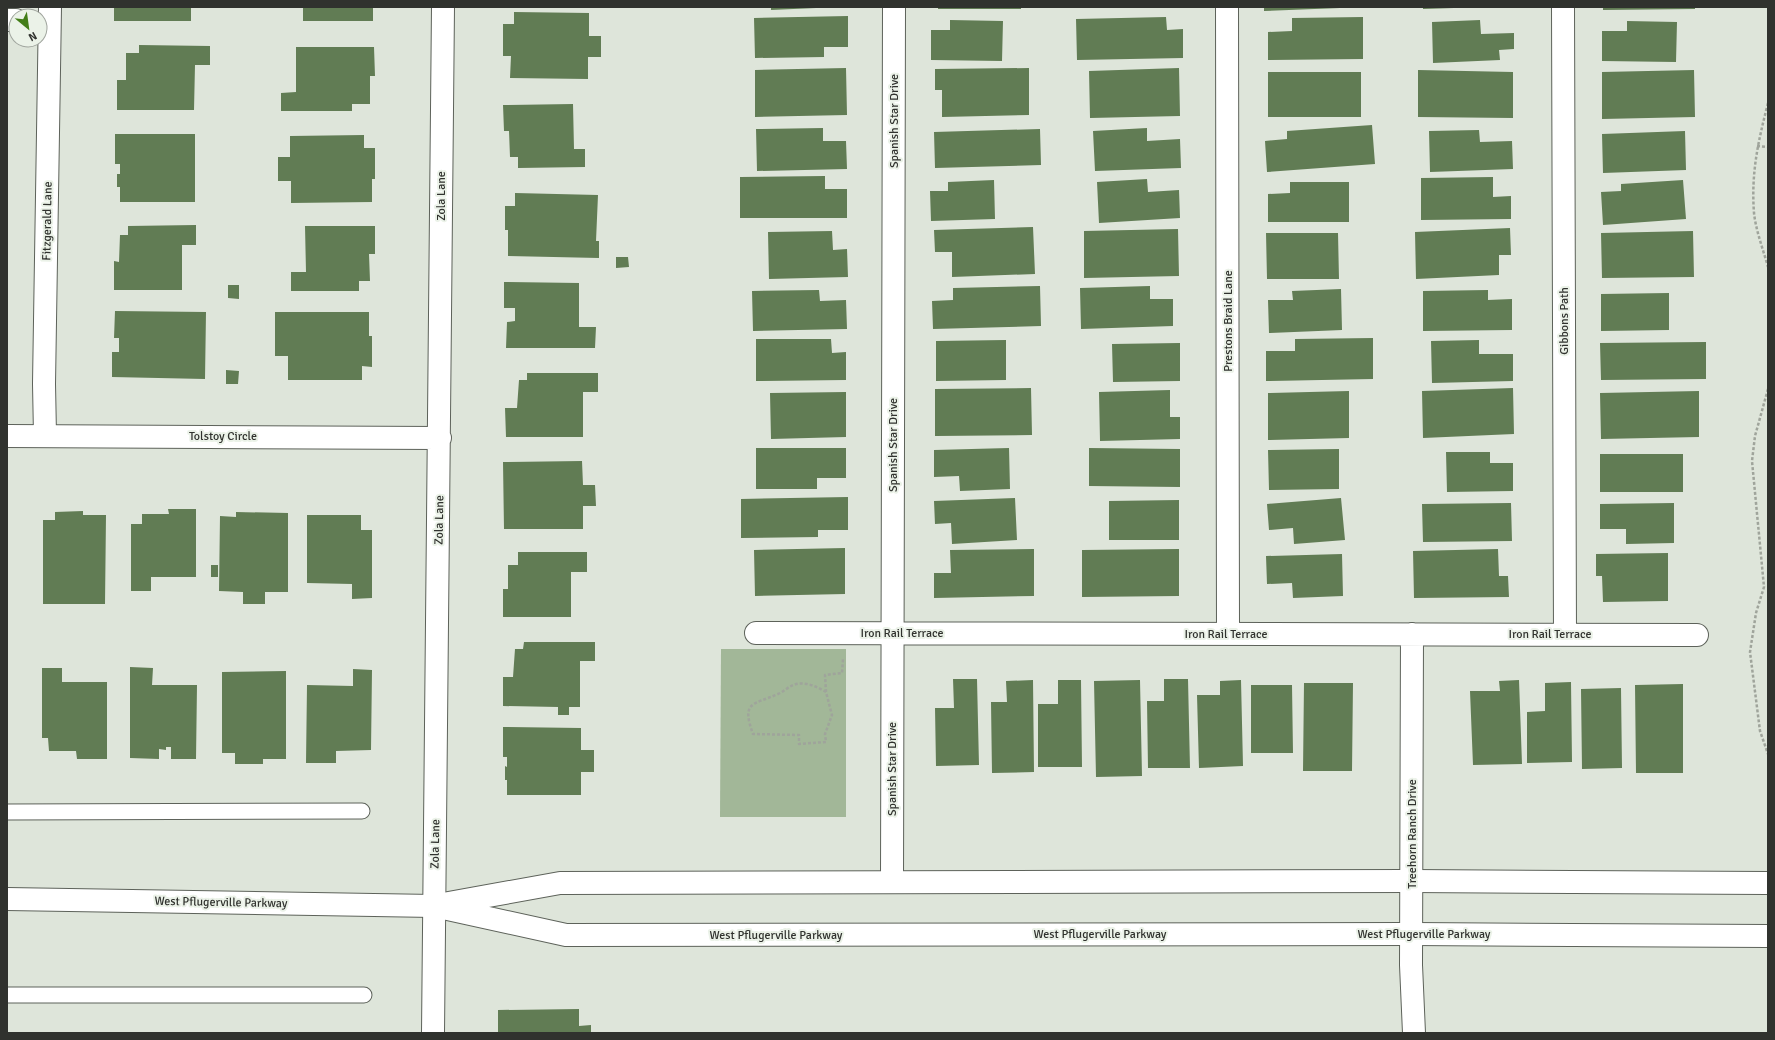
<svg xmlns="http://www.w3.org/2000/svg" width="1775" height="1040" font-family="Signika,sans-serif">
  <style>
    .green { fill: #a2b798 }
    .building { fill: #617c54 }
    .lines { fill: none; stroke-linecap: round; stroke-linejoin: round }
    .lane-casing { stroke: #5d625a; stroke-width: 17 }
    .street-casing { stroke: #5d625a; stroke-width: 24 }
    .secondary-casing { stroke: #5d625a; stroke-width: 24 }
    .path { stroke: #9fa49b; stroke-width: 2.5; stroke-dasharray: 3 2; stroke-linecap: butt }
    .lane { stroke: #fff; stroke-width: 15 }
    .street { stroke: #fff; stroke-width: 22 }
    .secondary { stroke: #fff; stroke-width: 22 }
    .labels { text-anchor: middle; stroke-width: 4; stroke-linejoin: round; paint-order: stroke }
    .street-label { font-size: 12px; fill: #30322e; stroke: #ebf2e8 }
  </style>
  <rect width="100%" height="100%" fill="#dee5da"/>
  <path class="green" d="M721,649H846V817H720Z"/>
  <path class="building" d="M114,7H191V21H114Z
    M303,7H373V21H303Z
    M771,7H816V8L771,10Z
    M938,7H1021V9H938Z
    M1264,7H1340V8L1264,11Z
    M1423,7H1454V8L1423,9Z
    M1603,7H1695V9L1603,10Z
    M514,12L589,13V36H601V57H588V79L510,78L511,56H503V24H514Z
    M848,16V47H824V57L755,58L754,18Z
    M1166,17L1167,30L1183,29V58L1077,60L1076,19Z
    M1363,17V59L1268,60V32L1292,31V18Z
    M950,20L1003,21L1002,61L931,60V30H950Z
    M1480,20L1481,34L1514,33V49L1499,50L1500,60L1433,63L1432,22Z
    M1627,21L1677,22L1676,62L1602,61V31H1627Z
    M139,45L210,46V65H195L194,110H117V80H126V53H139Z
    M296,47H374L375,76H370V104H352V111H281V93L296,92Z
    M846,68L847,115L755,117V70Z
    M1029,68V115L942,117V90H935V69Z
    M1179,68L1180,116L1090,118L1089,71Z
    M1418,70L1513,72V118L1418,117Z
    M1694,70L1695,117L1602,119V72Z
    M1268,72H1361V117H1268Z
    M573,104L574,149H585V167L518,168V157H510L509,131H504L503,105Z
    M1372,125L1375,164L1267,172L1265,141L1287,139V131Z
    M823,128V141H846L847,169L757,171L756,129Z
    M1147,128V141L1180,139L1181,168L1095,171L1093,131Z
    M1040,129L1041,165L935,168L934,132Z
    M1479,130L1480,142L1512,141L1513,169L1430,172L1429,131Z
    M1685,131L1686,170L1603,173L1602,134Z
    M115,134H195V202H120V187H117V174H120V164H115Z
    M364,135V148H375V179H372V202L291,203V181H278V157H290V136Z
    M825,176V189H847V218H740V177Z
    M1493,177V197L1511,196V219L1421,220V178Z
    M1147,179L1148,192L1179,190L1180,218L1099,223L1097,182Z
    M994,180L995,219L931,221L930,191H948V182Z
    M1683,180L1686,219L1603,225L1601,192L1621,191V184Z
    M1290,182H1349V222H1268V194L1290,193Z
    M515,193L598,195L596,241H599V258L508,256V230H505V206H515Z
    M196,225V245H182V290H114V261L119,262L120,235H128V226Z
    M305,226H375V254H369L370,281H359V291H291V272H306Z
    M1033,227L1035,274L952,277V252H935L934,230Z
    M1510,228L1511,255H1499V275L1416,279L1415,232Z
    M1178,229L1179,276L1084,278V231Z
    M832,231L833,250L847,249L848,277L769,279L768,232Z
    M1693,231L1694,277L1602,278L1601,233Z
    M1266,233H1338L1339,279H1267Z
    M616,257H628L629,267L616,268Z
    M504,282L579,283V327H596L595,348H506L507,322L515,321V308H504Z
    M228,285H239V299L228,298Z
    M1040,286L1041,326L933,329L932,301L953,300V288Z
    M1150,286V299H1173V326L1081,329L1080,288Z
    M1341,289L1342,330L1269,333L1268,300H1293L1292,291Z
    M819,290L820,301L846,300L847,329L753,331L752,291Z
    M1488,290V300L1512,299V330L1423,331V291Z
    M1669,293V330L1601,331V294Z
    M115,311L206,312L205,379L112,377V352H119V338H114Z
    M275,312H369V336H372V367L362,366V380H288V356H275Z
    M1373,338V379L1266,381V351H1295V339Z
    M756,339H831L832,353L846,352V380L756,381Z
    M1006,340V380L936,381V341Z
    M1479,340V354H1513V381L1432,383L1431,341Z
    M1706,342V379L1601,380L1600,343Z
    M1180,343V381L1113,382L1112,344Z
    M226,370L239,371L238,384H226Z
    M527,373H598V392H583V437H506L505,408H517L519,380H527Z
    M1031,388L1032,435L935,436V389Z
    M1513,388L1514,434L1423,438L1422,391Z
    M1170,390V417H1180V439L1100,441L1099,392Z
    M1349,391V438L1268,440V393Z
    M1699,391V437L1601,439L1600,393Z
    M846,392V437L771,439L770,393Z
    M756,448H846V478H817V489H756Z
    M1009,448L1010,489L960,491L959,476L934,477V450Z
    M1089,448L1180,449V487L1089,486Z
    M1339,449V489L1269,490L1268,450Z
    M1446,452H1490V463H1513V491L1447,492Z
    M1600,454H1683V492H1600Z
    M582,461L583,485H595L596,506H583V529H504L503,462Z
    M848,497V530H818V537L741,538V499Z
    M1015,498L1017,540L952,544L951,523L935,524L934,501Z
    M1341,498L1345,540L1294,544L1293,528L1269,530L1267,504Z
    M1179,500V540H1109V501Z
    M1511,503L1512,541L1423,542L1422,504Z
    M1674,503V543L1626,544V529H1600V504Z
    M168,509H196V577H151V591H131V524H142V514H169Z
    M83,511V515H106L105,604H43V520H55V512Z
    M236,512L288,513V592H265V604H243V592L219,591L220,516L236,517Z
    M307,515H361V530H372V598L352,599V584L307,583Z
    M845,548V594L755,596L754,550Z
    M1034,549V596L934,598V573H951L950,550Z
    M1179,549V596L1082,597V550Z
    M1498,549L1499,576H1508L1509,597L1414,598L1413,551Z
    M518,552H587V572H571V617H503V589H508V565H518Z
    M1668,553V601L1603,602L1602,576H1596V554Z
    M1342,554L1343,596L1293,598L1292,583L1267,584L1266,556Z
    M211,565H218V577H211Z
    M524,642H595V661H580V707H569V715H558V707L503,706V677H513L515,649H523Z
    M130,667L153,668L152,685H197L196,759H171V747H166V750L159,749V759L130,758Z
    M42,668H62V682H107V759H77L76,751H49L48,738H42Z
    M353,669L372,670L371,750L336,751V763H306L307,685L353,686Z
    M286,671V759H263V764H235V753H222V672Z
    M953,679H977L979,765L936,766L935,708H954Z
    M1164,679H1188L1190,768H1148L1147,701H1164Z
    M1033,680L1034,772L992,773L991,702H1007L1006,681Z
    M1058,680H1081L1082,767H1038V704H1058Z
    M1140,680L1142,776L1096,777L1094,681Z
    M1241,680L1243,766L1199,768L1197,695H1220V681Z
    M1519,680L1522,764L1473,765L1470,691H1500L1499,681Z
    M1571,682L1572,762L1527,763V712L1545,711V683Z
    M1304,683H1353L1352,771H1303Z
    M1683,684V773H1636L1635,685Z
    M1251,685H1292L1293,753H1251Z
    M1621,688L1622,768L1582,769L1581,689Z
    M503,727L581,728V750H594V772H581V795H507V780H505V766L507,767V757H503Z
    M579,1009V1026L591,1025V1033H498V1010Z"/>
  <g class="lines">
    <g class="lane-casing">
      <path id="lane" d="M7,812L362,811
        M7,995H364"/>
    </g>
    <g class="street-casing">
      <path id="street" d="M1227,7L1228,634
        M1563,7L1565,634
        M7,20H16
        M45,435L44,384L50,7
        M7,436L440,438
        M756,633L1697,635
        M1412,634L1411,965L1414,1033
        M892,882L894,7
        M433,1033L443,7"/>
    </g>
    <g class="secondary-casing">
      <path id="secondary" d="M7,899L434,906L566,935L1412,934L1768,936
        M443,904L560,883L1412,881L1768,883"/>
    </g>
    <path class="path" d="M1768,103C1758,142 1751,173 1754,213C1756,231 1763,249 1768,267
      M1757,146L1768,147
      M1768,389L1755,436L1752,461L1764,587L1756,613L1750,652L1760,731L1768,754
      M826,692C816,686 803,680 791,686C787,688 783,692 778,694C753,705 741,701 753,734L799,735V744L826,742L825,734L832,715L826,692L825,675L842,673L843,659"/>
    <use href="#lane" class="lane"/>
    <use href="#street" class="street"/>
    <use href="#secondary" class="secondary"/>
  </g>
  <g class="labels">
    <g class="street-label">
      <text transform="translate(894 121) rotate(-90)" y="4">Spanish Star Drive</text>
      <text transform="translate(441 196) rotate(-90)" y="4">Zola Lane</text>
      <text transform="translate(47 221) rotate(-89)" y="4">Fitzgerald Lane</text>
      <text transform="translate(1228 321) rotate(-90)" y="4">Prestons Braid Lane</text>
      <text transform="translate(1564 321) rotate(-90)" y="4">Gibbons Path</text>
      <text x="223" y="440">Tolstoy Circle</text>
      <text transform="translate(893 445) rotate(-90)" y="4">Spanish Star Drive</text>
      <text transform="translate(439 520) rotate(-89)" y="4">Zola Lane</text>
      <text x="902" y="637">Iron Rail Terrace</text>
      <text x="1226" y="638">Iron Rail Terrace</text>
      <text x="1550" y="638">Iron Rail Terrace</text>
      <text transform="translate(892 769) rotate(-90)" y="4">Spanish Star Drive</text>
      <text transform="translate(1412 834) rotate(-90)" y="4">Treehorn Ranch Drive</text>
      <text transform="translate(435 844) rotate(-89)" y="4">Zola Lane</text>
      <text transform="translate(221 902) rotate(1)" y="4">West Pflugerville Parkway</text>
      <text x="1100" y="938">West Pflugerville Parkway</text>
      <text x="1424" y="938">West Pflugerville Parkway</text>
      <text x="776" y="939">West Pflugerville Parkway</text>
    </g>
  </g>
  <rect width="1775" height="1040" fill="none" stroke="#30322e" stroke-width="16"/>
  <g transform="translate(28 28) rotate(151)"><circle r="19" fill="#ebf2e8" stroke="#a0a59e"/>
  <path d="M0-3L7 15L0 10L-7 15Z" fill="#427d17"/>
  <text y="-6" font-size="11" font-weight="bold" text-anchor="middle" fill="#30322e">N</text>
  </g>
</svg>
